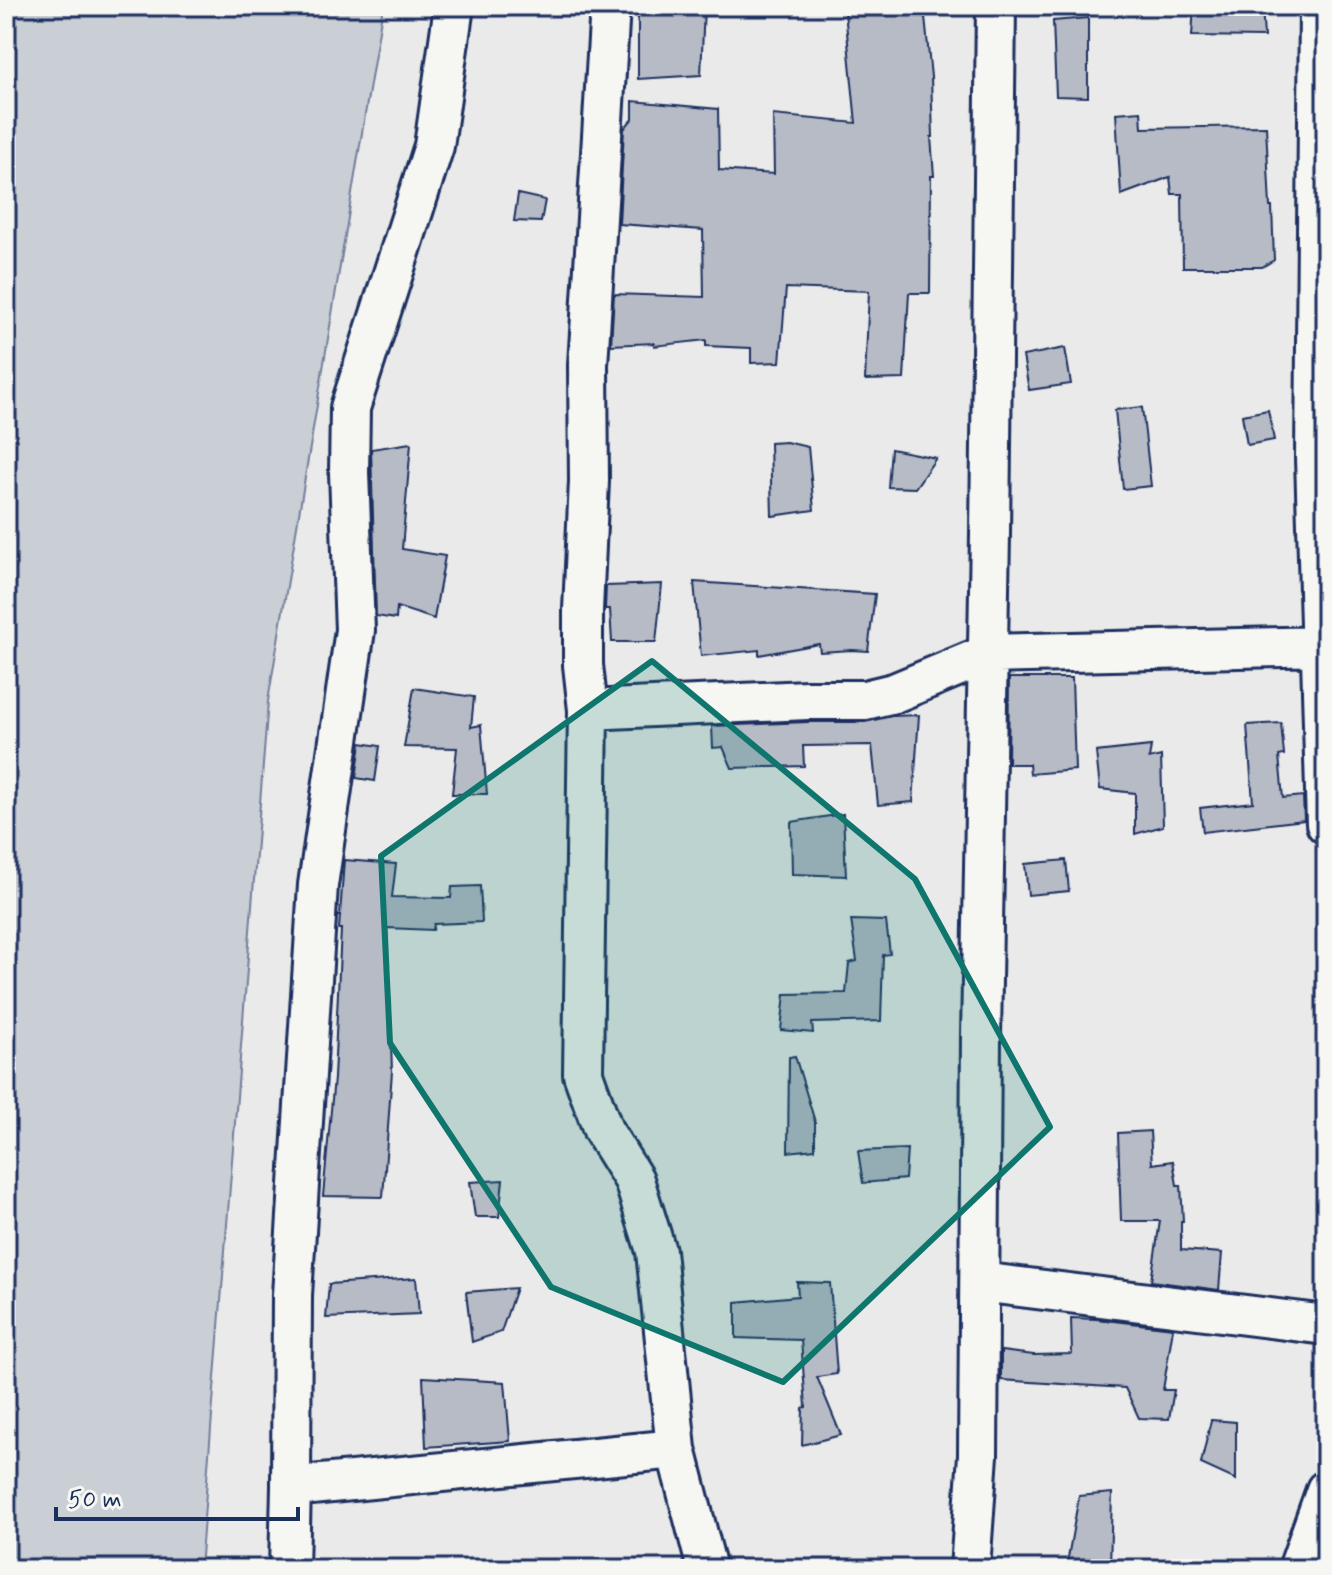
<svg xmlns="http://www.w3.org/2000/svg" width="1332" height="1575" font-family="Mynerve,sans-serif">
  <style>
    .green { fill: #caced5; stroke: #727e9a; stroke-width: 2 }
    .building { fill: #b6bbc6; stroke: #1b2f5e; stroke-width: 2 }
    .lines { fill: none; stroke-linecap: round; stroke-linejoin: round }
    .minor-casing { stroke: #1b2f5e; stroke-width: 44 }
    .minor { stroke: #f6f6f2; stroke-width: 38 }
    .marked { fill: #0f766e; fill-opacity: 0.2; stroke: #0f766e; stroke-width: 6; stroke-linejoin: round }
  </style>
  <rect width="100%" height="100%" fill="#e9eae9"/>
  <filter id="ink" filterUnits="userSpaceOnUse"><feTurbulence type="fractalNoise" baseFrequency=".0125" numOctaves="2"/><feDisplacementMap in="SourceGraphic" scale="16" xChannelSelector="R" yChannelSelector="G"/><feConvolveMatrix kernelMatrix="1 2 1 2 8 2 1 2 1" color-interpolation-filters="sRGB"/></filter>
  <g filter="url(#ink)">
    <path class="green" d="M6,6H383L268,701L200,1569H6Z"/>
    <path class="building" d="M638,6H704L701,75L638,79Z
      M1194,6H1262L1264,37L1192,36Z
      M924,7L931,77L933,137H931L934,176H931L930,293H909L904,379L865,380L869,291L786,288L780,362L751,363V348L706,346V340L654,346V343L611,345L614,294L704,297L703,230L619,224L624,129L633,118V101L718,109L719,170L774,174L773,115L856,123L845,12Z
      M1088,18V97L1056,96L1053,21Z
      M1141,111L1142,128L1266,126L1270,207H1272L1274,260L1262,267H1183L1182,194H1172L1170,177L1121,195L1116,113Z
      M518,194L545,200L541,222L514,221Z
      M1065,348L1071,384L1029,390L1023,356Z
      M1142,407L1151,486L1123,489L1115,410Z
      M1268,410L1274,440L1247,445L1242,415Z
      M786,442L808,447L814,510L772,516L770,443Z
      M411,443L402,549L445,556L434,619L397,607L396,619L376,616L371,449Z
      M891,449L936,458L915,488L888,487Z
      M694,582L875,594L868,651L852,650L820,652L819,644L759,655V650L701,656Z
      M662,584L656,642H612L610,609H605L606,586Z
      M1009,678H1072L1075,770L1030,774L1029,764H1008Z
      M414,688L474,697L471,727L481,725L487,794H452L457,748L404,747Z
      M919,715L913,802L878,805L872,745L803,746L804,766L732,768L723,747L713,748L712,726L808,722H865L892,716Z
      M1281,723L1284,755L1279,756L1283,798L1303,796L1304,820L1203,832L1200,808L1253,802L1247,725Z
      M361,743L380,746L375,781L356,778Z
      M1151,746L1149,759L1161,756L1163,826L1135,834V793L1100,789L1096,752Z
      M843,814L846,876L792,874L791,822Z
      M344,860L396,864L392,897L451,898L452,887L480,886L482,922L434,924L433,930L387,928L392,1071L383,1197L323,1196L334,1078L341,929H339Z
      M1066,860L1069,891L1028,895L1025,864Z
      M851,920L886,921L890,954L883,955L881,1021L812,1023L813,1033L781,1030L785,994L846,993L849,963L857,961Z
      M795,1056L815,1122V1149L788,1152L789,1057Z
      M1150,1131L1152,1164L1173,1161L1177,1185H1181L1183,1221H1181V1250L1222,1253L1219,1290L1151,1281L1160,1221H1121L1118,1133Z
      M907,1149L905,1179L863,1183L858,1151Z
      M503,1180L499,1217H475L470,1182Z
      M416,1278L419,1314L326,1318L329,1284Z
      M797,1282L830,1283L837,1374L817,1377L841,1435L802,1445L803,1408L806,1407L801,1340L736,1338V1302L798,1296Z
      M516,1288L501,1332L472,1342L466,1292Z
      M1071,1318L1096,1319L1173,1328L1163,1390H1174L1169,1419L1139,1418L1125,1388L1001,1380V1351L1034,1355L1072,1354Z
      M423,1377L505,1382L510,1441L426,1447Z
      M1211,1420L1236,1422V1480L1201,1464Z
      M1112,1493L1110,1569H1066L1079,1496Z"/>
    <g class="lines">
      <g class="minor-casing">
        <path id="minor" d="M610,6L588,365L589,481L583,610V665L588,710L583,1074L603,1130L634,1180L656,1251L676,1449L707,1569
          M1319,6L1315,458L1326,824
          M588,710L807,700H865L894,693L988,654L1326,646
          M980,1282L1326,1325
          M291,1487L676,1449
          M289,1569L291,1487L292,1295L318,885L355,630L349,473L350,408L434,146L454,6
          M970,1569L978,1455L981,1036L990,534L996,6
          M1298,1569L1326,1490"/>
      </g>
      <use href="#minor" class="minor"/>
    </g>
  </g>
  <path class="marked" d="M652,661L915,879L1050,1127L783,1382L551,1287L390,1043L381,856Z"/>
  <rect width="1332" height="1575" fill="none" stroke="#f6f6f2" stroke-width="32"/>
  <rect x="16" y="16" width="1300" height="1543" fill="none" stroke="#1b2f5e" stroke-width="3" filter="url(#ink)"/>
  <path d="M56 1507v12h242v-12" fill="none" stroke="#1b2f5e" stroke-width="4"/>
  <text x="68" y="1507" font-size="24" fill="#1b2f5e" stroke="#f6f6f2" stroke-width="6" paint-order="stroke">50 m</text>
</svg>
